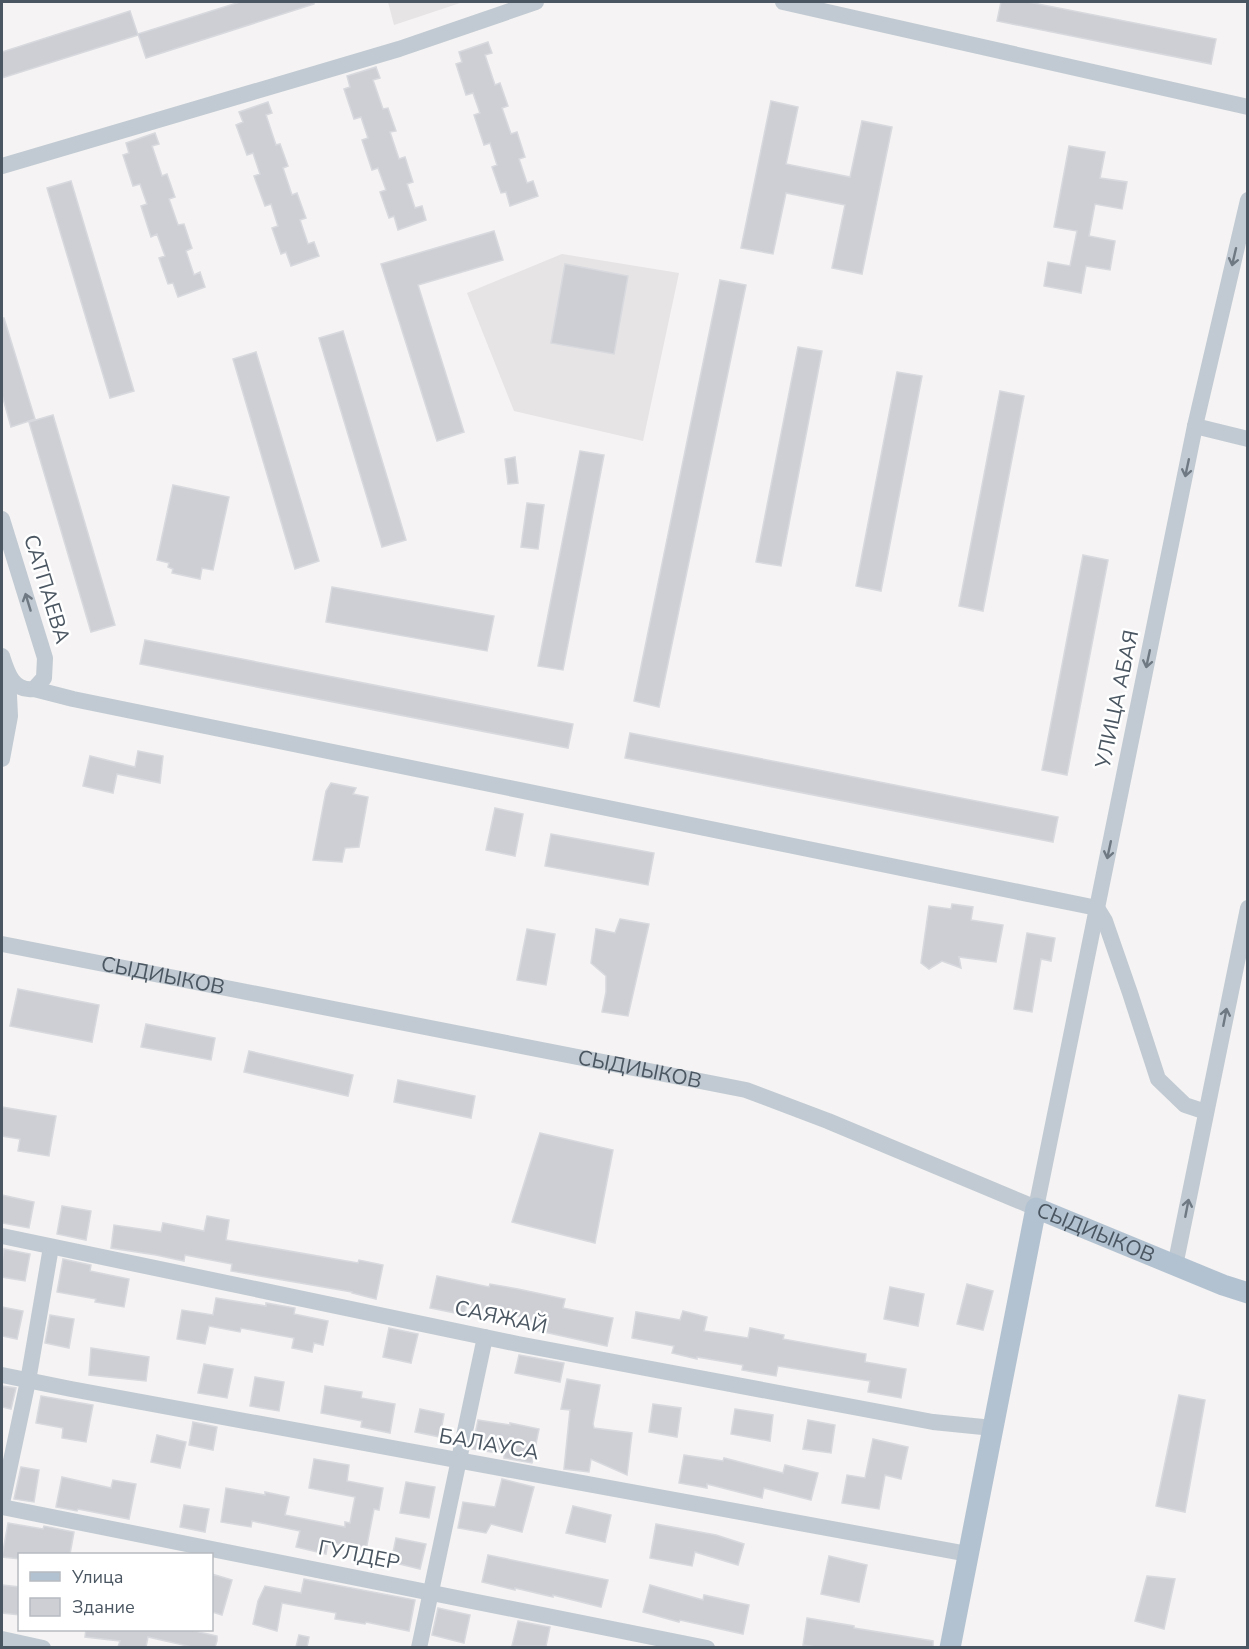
<svg xmlns="http://www.w3.org/2000/svg" width="1249" height="1649" font-family="'Nunito Sans',sans-serif">
  <style>
    .education { fill: #e6e4e5 }
    .building { fill: #cdcfd5; stroke: #d7d9de; stroke-width: 1.5 }
    .lines { fill: none; stroke-linecap: round; stroke-linejoin: round }
    .minor { stroke: #c1cad2; stroke-width: 16 }
    .major { stroke: #b3c2d1; stroke-width: 21 }
    .oneway { stroke: #6e7983 }
    .labels { text-anchor: middle; stroke-width: 5; stroke-linejoin: round; paint-order: stroke }
    .street-label { font-size: 21px; fill: #4a5661; stroke: #fff }
  </style>
  <rect width="100%" height="100%" fill="#f5f3f3"/>
  <path class="education" d="M388,2H463L394,25Z
    M562,254L679,273L643,441L514,411L467,293Z"/>
  <path class="building" d="M240,2H314V4L146,58L138,34Z
    M1001,2H1028L1216,39L1211,64L997,21Z
    M130,11L138,35L2,78V52Z
    M488,42L492,53L485,55L495,85L500,83L508,106L502,108L511,134L517,132L525,157L519,159L527,183L533,181L538,196L510,206L506,192L501,193L492,167L497,165L490,143L484,145L474,115L480,113L473,93L466,95L456,64L462,62L459,52Z
    M376,67L380,78L373,80L383,109L388,108L396,131L390,132L399,159L405,157L413,182L407,184L415,208L422,206L426,220L398,230L394,216L389,218L380,192L386,190L378,168L372,170L362,140L368,138L361,117L354,119L344,89L350,87L347,76Z
    M771,101L798,107L786,164L850,177L862,121L892,127L862,274L832,268L845,205L786,193L773,254L741,248Z
    M268,102L272,113L266,115L276,145L280,144L288,166L283,168L292,195L297,193L306,218L300,220L308,244L314,242L319,256L291,266L286,252L281,254L272,228L278,226L271,204L265,206L254,176L260,174L253,153L247,155L236,125L243,122L239,112Z
    M155,133L159,144L152,146L162,176L167,174L175,197L169,199L178,225L184,224L192,248L186,251L194,275L200,272L205,287L178,297L173,283L168,284L159,258L165,256L157,234L151,237L141,206L147,204L140,184L133,186L123,155L129,153L126,143Z
    M1069,146L1105,152L1100,178L1127,182L1122,209L1095,204L1089,236L1115,241L1110,270L1086,266L1081,293L1044,286L1048,262L1070,266L1077,231L1054,227Z
    M71,181L134,391L110,398L47,188Z
    M494,231L503,260L418,285L464,432L437,441L381,264Z
    M565,264L628,276L614,354L551,343Z
    M720,280L746,285L659,707L634,701Z
    M2,318H4L35,419L11,427L2,395Z
    M343,331L406,540L382,547L319,338Z
    M798,347L822,351L781,566L756,562Z
    M256,352L319,561L295,569L233,359Z
    M897,372L922,376L881,591L856,586Z
    M1000,391L1024,396L983,611L959,606Z
    M53,415L115,625L91,632L29,422Z
    M580,451L604,455L563,670L538,666Z
    M515,457L518,483L508,484L505,459Z
    M173,485L229,497L213,570L202,568L200,579L172,573L173,569L168,567L169,563L157,560Z
    M527,503L544,505L538,549L521,547Z
    M1083,555L1108,560L1067,775L1042,770Z
    M332,587L494,616L487,651L326,622Z
    M145,640L573,724L568,748L140,664Z
    M630,733L1058,817L1053,842L625,758Z
    M138,751L163,756L160,783L117,774L113,793L83,786L90,756L135,767Z
    M331,783L356,788L353,794L368,797L359,847L345,848L342,862L313,860L326,791Z
    M495,808L523,814L515,856L486,850Z
    M551,834L654,853L648,885L545,866Z
    M952,904L973,907L971,920L1003,925L996,962L959,957L961,968L942,961L929,969L921,963L929,906L951,909Z
    M620,919L649,924L628,1016L602,1012L606,992V976L591,963L596,929L615,933Z
    M527,929L555,934L546,985L517,980Z
    M1027,933L1055,938L1051,961L1041,959L1032,1012L1014,1009Z
    M18,989L99,1005L92,1042L10,1026Z
    M146,1024L215,1038L211,1060L141,1047Z
    M249,1051L353,1075L348,1096L244,1072Z
    M398,1080L475,1096L471,1118L394,1102Z
    M2,1107L56,1116L49,1156L18,1151L20,1139L2,1136Z
    M540,1133L613,1150L595,1243L512,1222Z
    M2,1195L34,1202L29,1228L2,1223Z
    M62,1206L91,1211L86,1240L57,1234Z
    M207,1216L229,1220L226,1240L358,1263L359,1260L383,1265L376,1299L352,1293V1292L231,1271L232,1264L185,1255L184,1261L156,1255L111,1248L114,1225L161,1232L163,1223L204,1231Z
    M4,1249L30,1254L25,1281L2,1277V1263Z
    M63,1259L91,1265L90,1271L129,1279L124,1307L95,1302L96,1299L57,1292Z
    M437,1276L489,1287L490,1284L518,1289L565,1299L563,1308L613,1318L607,1346L526,1328L528,1318L466,1307L465,1315L430,1308Z
    M967,1284L993,1291L983,1330L957,1324Z
    M890,1287L924,1294L918,1326L884,1319Z
    M216,1298L266,1306V1303L295,1308L294,1314L328,1321L323,1345L314,1343L312,1352L292,1348L294,1338L241,1328L240,1332L209,1326L205,1344L177,1339L182,1310L213,1315Z
    M2,1307L23,1311L17,1339L2,1336Z
    M683,1311L707,1317L704,1331L748,1338L750,1328L784,1335L783,1339L866,1354L865,1362L906,1369L901,1398L868,1392L870,1381L778,1366L776,1376L742,1370L743,1365L697,1357V1359L672,1353L674,1346L632,1338L636,1312L680,1320Z
    M50,1315L74,1319L69,1348L45,1343Z
    M389,1328L418,1334L411,1363L383,1357Z
    M91,1348L149,1357L146,1381L89,1375Z
    M519,1355L564,1363L560,1382L515,1373Z
    M204,1364L233,1369L227,1398L198,1393Z
    M255,1377L284,1382L279,1411L250,1406Z
    M567,1379L600,1385L593,1424L594,1428L632,1433L627,1475L591,1459L589,1472L564,1469L570,1410L561,1409Z
    M2,1386L16,1388L11,1409L2,1407Z
    M325,1386L362,1392L361,1398L395,1404L390,1433L361,1427L362,1421L321,1413Z
    M1179,1395L1205,1400L1185,1512L1156,1506Z
    M41,1396L93,1405L86,1442L62,1438L63,1428L36,1423Z
    M653,1404L681,1408L677,1437L649,1432Z
    M420,1409L444,1414L440,1437L415,1432Z
    M735,1409L773,1415L770,1441L731,1434Z
    M478,1420L510,1425V1423L539,1429L532,1463L504,1458V1454L472,1449Z
    M808,1420L835,1425L831,1453L803,1449Z
    M193,1422L217,1427L213,1450L189,1445Z
    M157,1435L186,1442L180,1468L151,1462Z
    M873,1439L908,1447L901,1479L885,1475L879,1509L842,1503L847,1475L865,1478Z
    M684,1455L723,1461L724,1458L783,1473L785,1465L818,1473L811,1500L764,1488L762,1498L707,1484V1488L679,1483Z
    M314,1459L349,1465L347,1481L383,1488L379,1510L374,1509L366,1550L328,1542L326,1554L296,1547L300,1531L252,1521L251,1527L221,1522L226,1488L265,1495V1492L289,1497L285,1515L345,1527V1522L350,1523L355,1497L309,1488Z
    M21,1467L39,1470L34,1502L14,1499Z
    M62,1477L111,1488L113,1480L136,1484L129,1519L78,1509L77,1511L56,1507Z
    M502,1479L534,1487L522,1532L491,1524L486,1533L458,1528L463,1502L495,1507Z
    M406,1482L435,1487L429,1518L400,1513Z
    M184,1505L209,1509L205,1532L180,1527Z
    M573,1506L611,1515L605,1542L566,1533Z
    M8,1523L43,1529L44,1526L74,1532L70,1554H20V1559L2,1557Z
    M656,1524L716,1535L744,1544L738,1565L695,1552L692,1566L650,1558Z
    M396,1538L426,1544L420,1569L391,1562Z
    M488,1555L608,1580L601,1607L553,1595V1597L515,1588V1590L482,1582Z
    M829,1556L867,1565L859,1602L821,1594Z
    M212,1574L232,1580L222,1615L212,1612Z
    M1147,1576L1175,1579L1164,1629L1135,1621Z
    M304,1579L415,1600L409,1631L366,1622L365,1624L335,1619L336,1613L282,1603L277,1631L253,1624L258,1601L265,1586L301,1593Z
    M2,1585L20,1587V1615L2,1613Z
    M650,1585L703,1600L704,1595L749,1605L743,1634L680,1620L679,1622L643,1612Z
    M438,1608L470,1615L464,1643L432,1635Z
    M807,1618L854,1626V1628L933,1641V1647H816L803,1645Z
    M518,1621L550,1627L546,1646H512Z
    M86,1629H186L217,1636V1641L215,1647H192L148,1637L146,1647H118L120,1641L85,1637Z
    M299,1635L309,1637L307,1647H296Z"/>
  <g class="lines">
    <g class="minor">
      <path d="M783,2L1248,107"/>
      <path d="M2,166L399,49L536,2"/>
      <path d="M1195,426L1248,439"/>
      <path d="M2,519L45,658L44,678L34,689"/>
      <path d="M2,656C7,672 13,692 34,689L73,699L1097,908L1105,921L1130,993L1158,1079L1185,1105L1206,1112"/>
      <path d="M2,759L10,716L8,675"/>
      <path id="s1" d="M2,944L746,1090L828,1121L1036,1208L1195,426L1248,200"/>
      <path d="M2,1236L518,1344L933,1422L993,1428"/>
      <path d="M1175,1266L1248,908"/>
      <path d="M2,1375L71,1389L968,1554"/>
      <path d="M2,1503L28,1381L51,1247"/>
      <path d="M2,1507L707,1648"/>
      <path d="M2,1639L43,1648"/>
      <path d="M419,1648L485,1337"/>
    </g>
    <path class="major" id="s2" d="M950,1648L1036,1208L1223,1285L1248,1293"/>
  </g>
  <defs><path id="oneway-shaft" d="M-6 0H5M1.5-3L5.5 0L1.5 3" fill="none" stroke-width="1.6" stroke-linecap="round" stroke-linejoin="round" transform="scale(1.5)"/></defs>
  <g class="oneway">
    <use href="#oneway-shaft" transform="translate(1234 257) rotate(103)"/>
    <use href="#oneway-shaft" transform="translate(1187 468) rotate(102)"/>
    <use href="#oneway-shaft" transform="translate(28 602) rotate(-107)"/>
    <use href="#oneway-shaft" transform="translate(1148 659) rotate(102)"/>
    <use href="#oneway-shaft" transform="translate(1109 850) rotate(102)"/>
    <use href="#oneway-shaft" transform="translate(1225 1017) rotate(-79)"/>
    <use href="#oneway-shaft" transform="translate(1187 1208) rotate(-79)"/>
  </g>
  <g class="labels">
    <g class="street-label">
      <text transform="translate(47 589) rotate(73)" y="7">САТПАЕВА</text>
      <text transform="translate(1117 699) rotate(-78)" y="7">УЛИЦА АБАЯ</text>
      <text dy="7" stroke="none"><textPath href="#s1" startOffset="164">СЫДИЫКОВ</textPath></text>
      <text dy="7" stroke="none"><textPath href="#s1" startOffset="650">СЫДИЫКОВ</textPath></text>
      <text dy="7" stroke="none"><textPath href="#s2" startOffset="513">СЫДИЫКОВ</textPath></text>
      <text transform="translate(501 1317) rotate(12)" y="7">САЯЖАЙ</text>
      <text transform="translate(489 1444) rotate(10)" y="7">БАЛАУСА</text>
      <text transform="translate(359 1555) rotate(11)" y="7">ГУЛДЕР</text>
    </g>
  </g>
  <rect width="1249" height="1649" fill="none" stroke="#4a5661" stroke-width="6"/>
  <rect x="18" y="1553" width="195" height="78" fill="#ffffff" stroke="#b7bbc0" stroke-width="1.5"/>
  <rect x="30" y="1572" width="30" height="9" fill="#b3c2d1" stroke="#b7bbc0" stroke-width="1.5"/>
  <text x="72" y="1583" font-size="18" fill="#4a5661">Улица</text>
  <rect x="30" y="1598" width="30" height="18" fill="#cdcfd5" stroke="#b7bbc0" stroke-width="1.5"/>
  <text x="72" y="1613" font-size="18" fill="#4a5661">Здание</text>
</svg>
